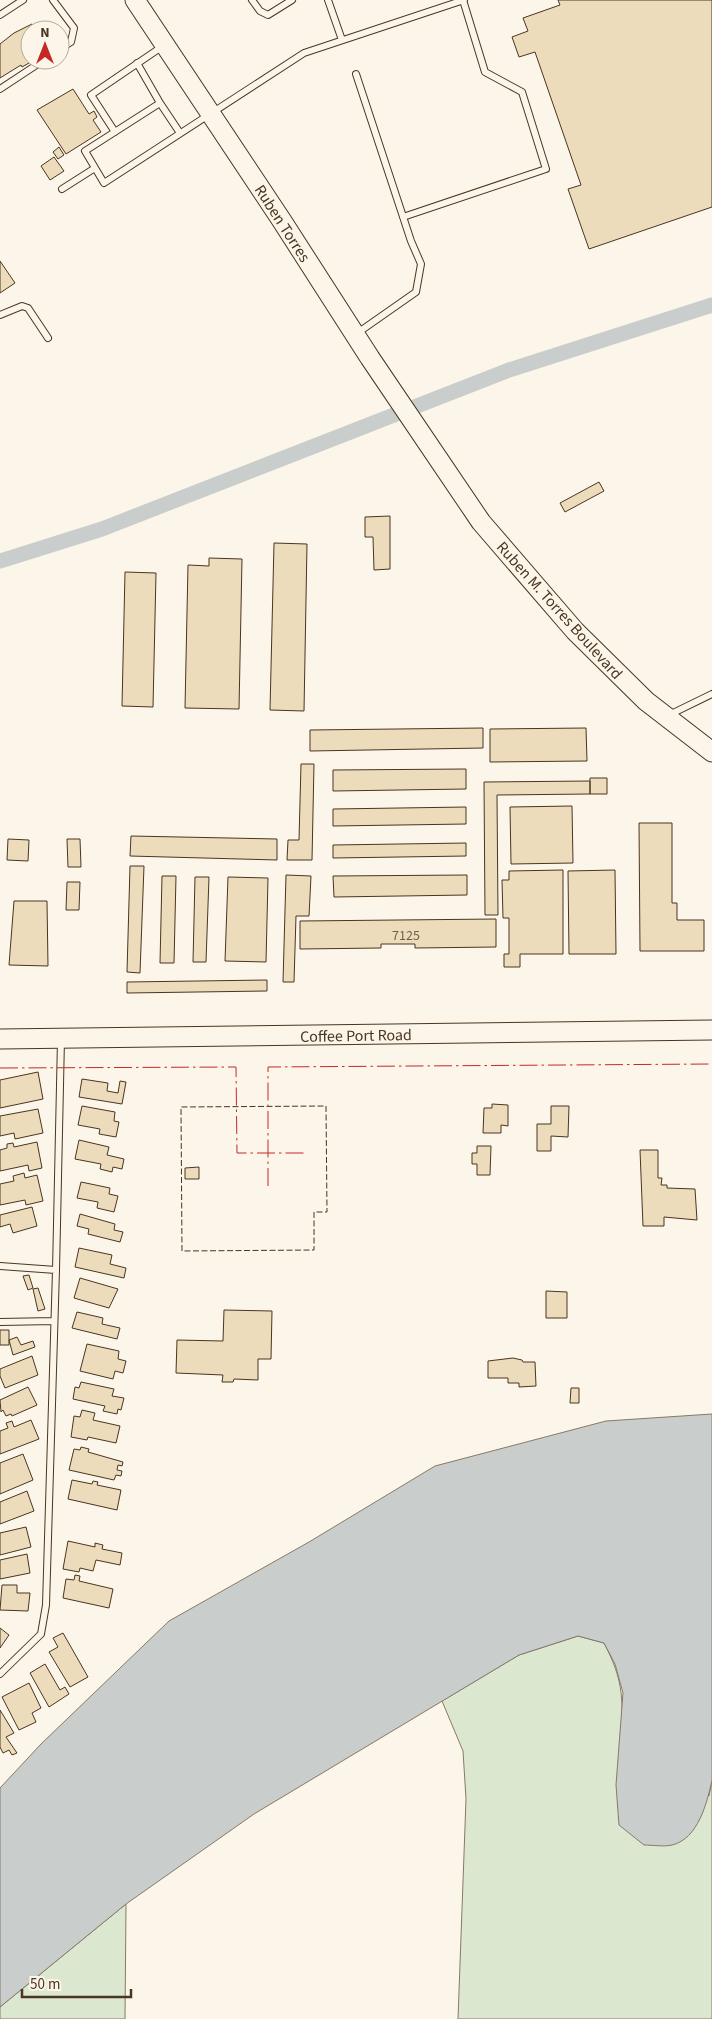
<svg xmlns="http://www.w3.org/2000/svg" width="712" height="2019" font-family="'Source Sans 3',sans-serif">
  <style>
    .green { fill: #dce7d0; stroke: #887966 }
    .water { fill: #c9cecd; stroke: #887966 }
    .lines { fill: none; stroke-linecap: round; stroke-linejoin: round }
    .canal { stroke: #c9cecd; stroke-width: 15 }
    .building { fill: #ecdcbc; stroke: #4a3520 }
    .lane-casing { stroke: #4a3520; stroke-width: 8 }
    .secondary-casing { stroke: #4a3520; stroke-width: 21 }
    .lane { stroke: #fbf6e9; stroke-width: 6 }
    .secondary { stroke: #fbf6e9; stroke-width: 19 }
    .fence { stroke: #4a3520; stroke-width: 1; stroke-dasharray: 6 2.5; stroke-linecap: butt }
    .power { stroke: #c62828; stroke-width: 1; stroke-dasharray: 18 4 2.5 4; stroke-linecap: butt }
    .labels { text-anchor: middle; stroke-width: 4; stroke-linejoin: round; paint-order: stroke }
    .number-label { font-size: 14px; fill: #725f47 }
    .street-label { font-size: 16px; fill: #4a3520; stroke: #fbf6e9 }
  </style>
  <rect width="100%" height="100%" fill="#fbf6e9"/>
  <path class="green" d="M578,1636L604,1643C620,1674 623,1690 622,1726L709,1796L712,1780V2019H458L466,1799L463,1751L442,1701L519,1655Z
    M126,1904L125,2019H0V2007Z"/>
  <path class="water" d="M712,1414V1780C707,1803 698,1839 672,1845C664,1847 653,1845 644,1845L619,1825L616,1785L623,1693L615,1664L604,1643L578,1636L519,1655L254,1814L126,1904L0,2007V1788L41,1744L169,1621L309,1542L435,1466L606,1421Z"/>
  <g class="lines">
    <path class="canal" d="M0,561L102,529L509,370L712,305"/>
  </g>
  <path class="building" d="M558,0H712V207L589,249L568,189L581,185L535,52L519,57L512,37L528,31L523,18L560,5Z
    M32,24L36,30H30L29,63L22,67L21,65L0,78V44L14,33Z
    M73,89L89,114L94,111L97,117L93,120L101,132L66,154L37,110Z
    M59,147L64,155L58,159L53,152Z
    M54,157L64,171L50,180L41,166Z
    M0,261L15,283L0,293Z
    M599,482L604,491L565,512L560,503Z
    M390,516V569L374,570L373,537H365V517Z
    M274,543L307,544L304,711L270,710Z
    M209,558L242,559L239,709L185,708L188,565L209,566Z
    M125,572L156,573L153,707L122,706Z
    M483,728V748L310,751V730Z
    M586,728L587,761L490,762V729Z
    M301,764H314L312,860H287L288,840H299Z
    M466,769V789L333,791V770Z
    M590,778H607V794H590Z
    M590,781V794L497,795L498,915H485L484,782Z
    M572,806L573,863L511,864L510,807Z
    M466,807V824L333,826V809Z
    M639,823H672V903H677V920H704V951H640Z
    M131,836L277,839V860L130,856Z
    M8,839L29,840L28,861L7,860Z
    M67,839H80L81,867H68Z
    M466,843V856L333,858V845Z
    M130,866H144L140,973L127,972Z
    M563,870V954H520V967H504V954H509V918H503L502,880H509V871Z
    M615,870L616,954H569L568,871Z
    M286,875L311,876L309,916H296L294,982H283Z
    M467,875V895L334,897L333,876Z
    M162,876H176L174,963H160Z
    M195,877H209L206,962H193Z
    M228,877L268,878L266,962L225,961Z
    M67,882H80L79,910H66Z
    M14,901H47L48,966L9,965Z
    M496,919V947L415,948V944H381V948L300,949V921Z
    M267,980V991L127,993V982Z
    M38,1072L43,1099L0,1108V1080Z
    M82,1079L108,1083L107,1091L118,1093L120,1081L126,1082L122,1104L79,1097Z
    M492,1104L508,1105V1126L501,1125V1133H483L484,1108H492Z
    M82,1106L115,1112L114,1121L119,1122L116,1137L99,1134L100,1129L78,1125Z
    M551,1106H569L568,1137L551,1136V1151H537V1124H551Z
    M38,1109L43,1133L15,1139L14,1133L0,1136V1116Z
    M79,1140L109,1147L107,1155L124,1159L122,1169L113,1167L112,1172L100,1169L101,1164L75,1159Z
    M37,1142L42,1168L29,1171L28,1165L0,1171V1150L7,1148V1144L13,1143L14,1147Z
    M477,1146H491L490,1175H477V1164H472V1153H477Z
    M640,1150H658V1178H662L661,1185H667V1188L695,1189L697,1220L664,1217V1226H643Z
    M199,1167V1179H185V1168Z
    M24,1173L25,1178L37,1175L43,1201L26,1205L25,1200L0,1205V1184L14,1181L13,1176Z
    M81,1182L110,1188L109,1194L118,1196L114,1212L97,1208L98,1202L77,1198Z
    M32,1207L37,1226L13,1233L10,1224L0,1227V1215Z
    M80,1214L115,1224L114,1230L123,1232L120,1242L88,1234L89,1229L77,1226Z
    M79,1248L112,1255L110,1264L126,1268L124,1278L75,1267Z
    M29,1275L33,1288L28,1290L23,1276Z
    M80,1278L118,1289L109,1308L74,1298Z
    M38,1288L45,1309L38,1311L33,1289Z
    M546,1291L567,1292V1318H546Z
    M224,1310L272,1311L271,1359H258V1380L234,1379L233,1382H222L223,1375L176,1373L177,1340L223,1341Z
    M77,1312L103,1318L102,1324L120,1328L117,1339L72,1328Z
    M0,1330H9V1345H0Z
    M17,1337L21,1345L33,1341L35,1347L13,1355L9,1340Z
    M87,1344L119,1351L118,1359L126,1361L123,1373L115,1371L113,1379L80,1371Z
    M32,1356L38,1375L5,1388L0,1376V1369Z
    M513,1358L522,1360L523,1362H535L536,1386L519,1387V1383H508V1378H488V1361Z
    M81,1382L114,1389L112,1396L124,1398L121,1410L118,1409L117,1414L103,1411L105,1406L73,1399L75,1387L79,1388Z
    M28,1387L37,1405L12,1416L11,1414L6,1416L3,1410L1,1412L0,1400Z
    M571,1388H579V1403H570Z
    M82,1410L95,1413L93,1420L120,1426L116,1443L88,1437L87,1440L71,1437L74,1416L80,1417Z
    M31,1420L39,1439L0,1454V1431L8,1428L6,1423L12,1421L14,1427Z
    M81,1447L89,1449L88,1452L123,1462L122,1466L118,1465L117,1470L122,1471L121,1476L116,1475L114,1480L69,1470L74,1449L80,1450Z
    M23,1454L33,1480L0,1494V1463Z
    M72,1480L92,1484L93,1481L98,1482L97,1485L121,1490L117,1510L68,1499Z
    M27,1491L34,1511L0,1524V1502Z
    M26,1527L31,1547L0,1555V1533Z
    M68,1541L95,1547V1543L103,1545L102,1549L122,1553L120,1565L96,1560L93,1571L80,1568L79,1572L63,1569Z
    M27,1554L30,1573L0,1579V1560Z
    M75,1575L80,1576L79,1581L113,1589L109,1608L63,1598L66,1579L74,1580Z
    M2,1585H17V1593H30L28,1611L0,1610Z
    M0,1628L9,1635L0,1648Z
    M63,1633L88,1677L70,1687L49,1652L58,1647L53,1638Z
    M45,1664L60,1690L65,1687L69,1694L49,1707L30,1673Z
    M29,1683L41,1708L32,1713L36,1722L19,1730L2,1697Z
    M0,1710L14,1733L6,1737L17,1753L12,1755L9,1750L3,1753L0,1747Z"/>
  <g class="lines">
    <g class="lane-casing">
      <path id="lane" d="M53,0L74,28L71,42L60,49
        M252,0L260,11L268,15L292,0
        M328,0L342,40
        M0,15L23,0
        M137,63L160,103
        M0,89L44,60
        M115,132L91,95L163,46
        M180,133L160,103L85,151L104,183L304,53L464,0
        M62,189L95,168
        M403,217L546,169L522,92L485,72L463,0
        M0,315L22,306L28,308L48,338
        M356,334L416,292L421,264L411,241L356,74
        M669,715L712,694
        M0,1266L56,1270L61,1039
        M0,1322L54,1321
        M0,1674L41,1634L46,1605L56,1270"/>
    </g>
    <g class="secondary-casing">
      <path id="secondary" d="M135,0L282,221L370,358L481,522L575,631L646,701L712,752
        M0,1039L712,1030"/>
    </g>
    <use href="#lane" class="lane"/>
    <use href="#secondary" class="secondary"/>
    <path class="fence" d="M326,1106L327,1212H314V1250L182,1251L181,1107Z"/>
    <path class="power" d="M0,1068L236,1067L237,1153H306
      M268,1186V1067L712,1064"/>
  </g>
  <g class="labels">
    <g class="number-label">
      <text x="406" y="940">7125</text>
    </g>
    <g class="street-label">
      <text transform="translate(283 223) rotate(57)" y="6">Ruben Torres</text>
      <text transform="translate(560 610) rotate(48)" y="6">Ruben M. Torres Boulevard</text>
      <text transform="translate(356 1035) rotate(-1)" y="6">Coffee Port Road</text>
    </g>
  </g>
  <g transform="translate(45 45)"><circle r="24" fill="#fbf6e9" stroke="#b4a999"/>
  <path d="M0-4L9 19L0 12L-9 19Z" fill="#c62828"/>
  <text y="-8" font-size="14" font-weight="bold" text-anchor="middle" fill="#4a3520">N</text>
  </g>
  <path d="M22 1989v8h109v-8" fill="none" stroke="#4a3520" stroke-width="2.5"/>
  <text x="30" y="1989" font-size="15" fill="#4a3520" stroke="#fbf6e9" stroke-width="4" paint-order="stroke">50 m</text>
</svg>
